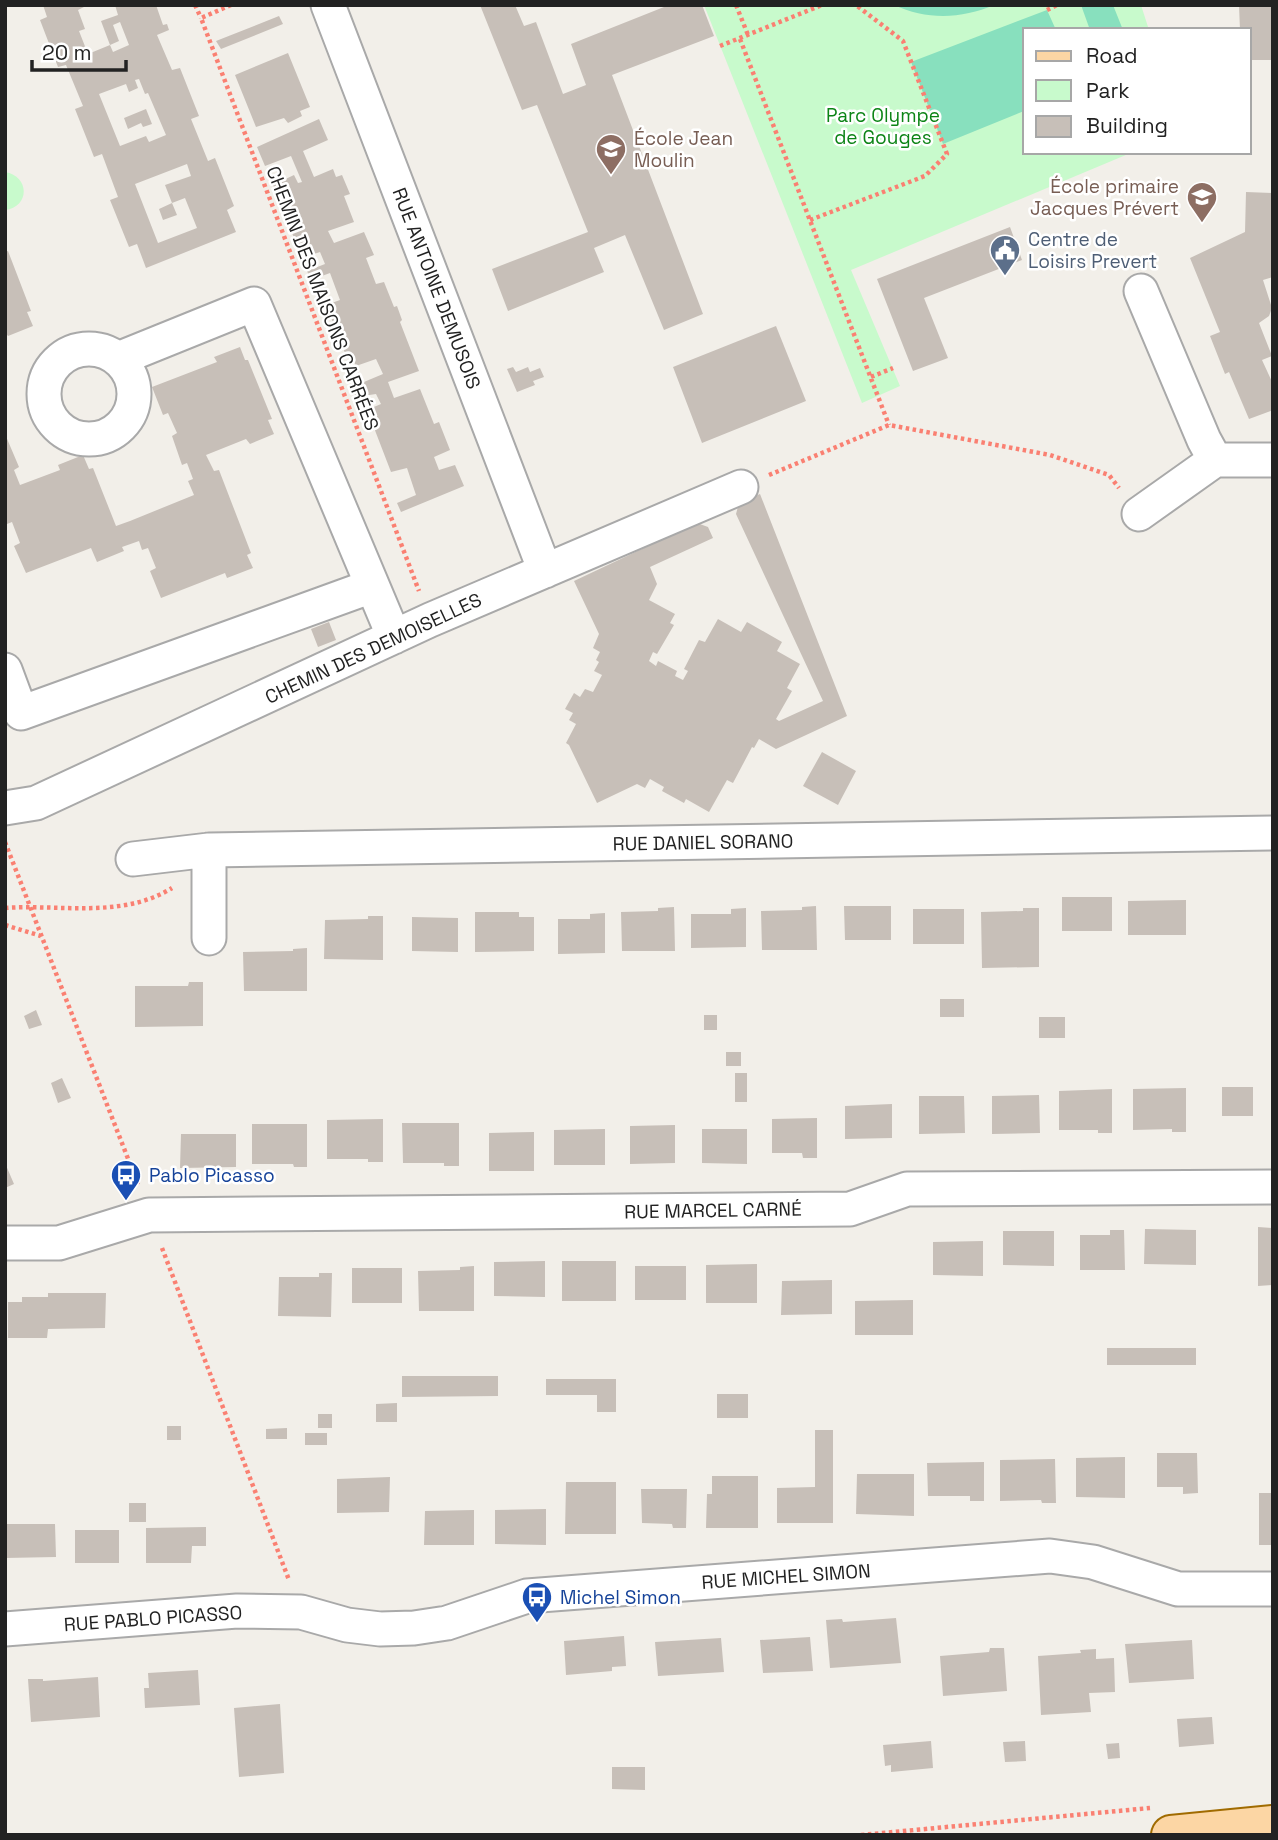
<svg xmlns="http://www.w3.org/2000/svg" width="1278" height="1840" font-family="'Space Grotesk',sans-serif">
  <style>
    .park { fill: #c8facc }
    .pitch { fill: #88e0be }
    .building { fill: #c7bfb8; fill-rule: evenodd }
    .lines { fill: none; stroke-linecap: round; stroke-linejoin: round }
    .minor-casing { stroke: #a9a9a9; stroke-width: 37 }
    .major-casing { stroke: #a06b00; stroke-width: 42 }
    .path { stroke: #fa8072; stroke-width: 4.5; stroke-dasharray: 3.5 3.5; stroke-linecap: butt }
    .minor { stroke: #fff; stroke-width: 33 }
    .major { stroke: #fcd6a4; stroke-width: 38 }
    .labels { text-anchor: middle; stroke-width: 5; stroke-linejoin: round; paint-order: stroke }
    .park-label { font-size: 19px; fill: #0c8416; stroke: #fff }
    .education-label { font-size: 19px; fill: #785e54; stroke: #fff; text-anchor: start }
    .service-label { font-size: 19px; fill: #4e5e75; stroke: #fff; text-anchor: start }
    .street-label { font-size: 19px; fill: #222; stroke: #fff }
    .transit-label { font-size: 19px; fill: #164399; stroke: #fff; text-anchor: start }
  </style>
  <rect width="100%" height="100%" fill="#f2efe9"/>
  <path class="park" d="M704,5H1141L1149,30H1024V152H1133L851,270L900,386L862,403Z
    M5,172C30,176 30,207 5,210Z"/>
  <path class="pitch" d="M894,5H994C962,19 926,20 894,5Z
    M1081,5H1113L1123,30H1090Z
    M1047,10L1056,30H1024V111L943,144L911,62Z"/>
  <path class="building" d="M43,5H88L78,10L85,29L79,31L88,54L110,45L113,52L129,45L120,22L113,25L119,41L110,45L101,21L118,15L115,5H156L163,25L167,24L169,30L157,35L172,70L180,68L199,116L191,119L208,161L215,158L234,206L227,210L236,232L146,268L137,244L129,247L110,200L118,197L102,154L94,157L75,109L83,106L66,65L58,67L40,20L47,17ZM139,79L145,94L148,93L166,135L149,142L146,136L120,146L99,94L126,84L129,92L138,88L135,80ZM187,164L191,176L165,185L172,203L185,198L197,228L158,243L135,184Z
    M480,5H515L524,26L536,22L563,94L586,85L571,44L669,5H702L714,36L612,75L703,314L664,330L625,235L594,248L604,272L508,311L492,269L588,232L537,105L522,110Z
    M1239,5L1273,6V60H1248V30H1240Z
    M279,16L283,24L221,49L216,41Z
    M288,53L310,107L300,111L302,116L288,123L284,118L256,127L235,75Z
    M146,109L152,124L143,127L141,123L128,129L124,118Z
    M319,119L328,140L303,151L314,177L333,169L336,177L342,175L350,194L344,196L354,222L328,231L334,243L364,232L374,255L366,258L376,284L384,282L394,307L397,306L402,320L400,322L419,371L388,382L394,398L420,389L434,424L439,422L450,450L434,457L439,470L455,465L464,486L401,512L397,503L416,495L407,468L391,472L371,420L366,422L361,409L368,406L369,409L381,404L376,394L356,397L352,387L383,374L376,359L356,366L352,357L347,358L326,305L340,300L330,273L311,280L307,271L325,264L320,252L302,258L273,185L294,175L298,183L302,182L291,156L265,166L257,147Z
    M1246,192L1273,193V277L1263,280L1272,308L1269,316L1259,323L1272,356L1262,360L1273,384V410L1249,419L1229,372L1225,374L1210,336L1220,332L1190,258L1245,232Z
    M172,203L177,215L163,220L159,209Z
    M1010,227L1022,260L924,298L948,358L913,371L877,279Z
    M8,251L31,311L27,312L33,326L8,336L5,332V252Z
    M776,326L806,401L702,443L673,367Z
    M240,347L245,360H248L272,419L268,420L274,434L250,444L246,439L206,455L214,471L219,470L251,553L247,555L253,568L227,578L225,573L161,598L150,571L156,568L148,548L142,550L139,541L122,547L124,551L97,562L91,548L26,573L14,546L20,543L12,522L7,524L5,520V434L19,467L14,470L20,485L60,470L58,465L83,455L89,469L93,468L116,526L130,521L194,495L188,481L193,479L187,463L182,465L172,436L177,433L168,413L163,415L152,387L217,362L214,357Z
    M513,367L516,372L528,367L530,372L540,368L544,377L533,381L535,385L517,392L507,369Z
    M760,494L847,716L776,749L759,739L754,748L752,747L733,783L727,780L709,812L686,799L684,803L662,791L664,787L650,779L645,788L637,784L597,803L569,745L566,743L576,724L569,720L573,713L565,709L574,693L580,697L585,689L593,692L602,675L594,671L599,662L596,660L600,652L593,648L599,634L574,581L697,523L708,527L713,538L650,567L657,584L649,600L675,614L670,623L674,625L657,654L653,652L649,661L656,666L658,661L677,671L675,676L683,680L688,671L684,669L699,640L705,642L718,619L741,632L747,622L782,642L777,651L800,664L787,688L792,691L776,719L779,721L823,701L736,514L739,503Z
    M329,622L336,640L318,647L311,629Z
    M822,752L856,771L838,805L803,786Z
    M1062,897H1112V931H1062Z
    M1186,900V935H1128V901Z
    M816,906L817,950H762L761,911L802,910V907Z
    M844,906H891V940H845Z
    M674,907L675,951H622L621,912L658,911V908Z
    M746,908V947L691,948V914H731V909Z
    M1023,908H1039V967L982,968L981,912L1023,911Z
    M913,909H964V944H913Z
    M475,912H519V917H534V951L475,952Z
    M605,913V953L558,954V919H590V914Z
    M368,916H383V960L324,959L325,920L368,919Z
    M412,917L458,918V952L412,951Z
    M307,948V991H244L243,952L293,951V949Z
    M189,982H203V1026L135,1027V986H188Z
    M940,999H964V1017H940Z
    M36,1010L42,1025L29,1029L24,1016Z
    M704,1015H717V1030H704Z
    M1039,1017H1065V1038H1039Z
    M726,1052H741V1066H726Z
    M735,1073H747V1102H735Z
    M62,1078L71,1098L58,1103L51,1083Z
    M1222,1087H1253V1116H1222Z
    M1186,1088V1132H1172V1129L1133,1130V1089Z
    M1112,1089V1133H1098V1130H1059V1091Z
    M1039,1095L1040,1133L992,1134V1096Z
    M919,1096H964L965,1133L919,1134Z
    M892,1104V1138L845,1139V1106Z
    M817,1118V1158H803L802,1153H772V1119Z
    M383,1119V1162H368V1159H327V1120Z
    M402,1123H459V1166H444V1163H403Z
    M252,1124H307V1167H294L293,1164H252Z
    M675,1125V1163L630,1164V1126Z
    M605,1129V1165H554V1130Z
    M702,1129H747V1164L702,1163Z
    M534,1132V1171H489V1133Z
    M181,1134H236V1167L180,1168Z
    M5,1163L14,1184L5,1188Z
    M1258,1227L1273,1228V1285L1258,1286Z
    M1145,1229L1196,1230V1265L1144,1264Z
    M1110,1230H1124L1125,1270H1080V1235H1110Z
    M1003,1231H1054V1266L1003,1265Z
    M983,1241V1276L933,1275V1242Z
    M545,1261V1297L494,1296V1262Z
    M562,1261H616V1301H562Z
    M757,1264V1303H706V1265Z
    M474,1266V1311H419L418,1271L460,1270V1267Z
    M635,1266H686V1300H635Z
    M352,1268H402V1303H352Z
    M319,1273H332L331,1317L278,1316L279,1277H319Z
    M832,1280V1314L781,1315L782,1281Z
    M48,1293H106L105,1328L48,1329L47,1338H8V1302H22V1297H48Z
    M913,1300V1335H855V1301Z
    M1107,1348H1196V1365H1107Z
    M402,1376H498V1396L402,1397Z
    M546,1379H616V1412H597V1395H546Z
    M717,1394H748V1418H717Z
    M397,1403V1422H376V1404Z
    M318,1414H332V1428H318Z
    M167,1426H181V1440H167Z
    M287,1428V1439H266V1429Z
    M815,1430H833V1523H777V1488L815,1487Z
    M305,1433H327V1445H305Z
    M1157,1453H1197L1198,1493L1183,1494V1487H1157Z
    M1125,1457V1498L1076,1497V1458Z
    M1055,1459L1056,1503H1042L1041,1500L1000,1501V1460Z
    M984,1462V1501H970V1496H928L927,1463Z
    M857,1474H914V1516L856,1514Z
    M712,1476H758V1528H706L707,1494H712Z
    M390,1477L389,1512L337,1513V1479Z
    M566,1482H616V1534H565Z
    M641,1489H687L686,1528H673L672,1524L642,1523Z
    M1259,1493H1273V1545H1259Z
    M129,1503H146V1522H129Z
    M546,1509V1545L495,1544V1510Z
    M474,1510V1545H424L425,1511Z
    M5,1524H55L56,1557L5,1558Z
    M206,1527V1546H192L191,1563H146V1528Z
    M75,1530H119V1563H75Z
    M896,1618L901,1663L830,1668L826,1620L842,1619L843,1622Z
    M624,1636L626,1666L612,1667V1671L566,1675L564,1641Z
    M810,1637L813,1671L763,1673L760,1640Z
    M721,1638L724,1672L658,1676L655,1642Z
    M1192,1640L1194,1679L1129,1683L1125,1644Z
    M990,1648H1004L1007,1691L943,1696L940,1656L989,1652Z
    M1096,1649V1659L1114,1658L1115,1692L1089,1693L1091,1712L1041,1715L1038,1656L1081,1653L1080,1650Z
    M198,1670L200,1705L145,1708L144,1688H149L148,1673Z
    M98,1677L100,1717L31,1722L28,1679H43V1681Z
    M280,1704L284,1773L239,1777L234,1708Z
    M1212,1717L1214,1744L1179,1747L1177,1719Z
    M931,1741L933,1768L891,1772V1765L885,1766L883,1745Z
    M1025,1741L1026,1761L1005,1762L1003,1742Z
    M1119,1743L1120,1758L1108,1759L1106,1744Z
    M612,1767H645V1790L612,1789Z"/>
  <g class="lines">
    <g class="minor-casing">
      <path id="minor" d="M328,5L545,571
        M1141,291L1204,440L1215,460H1273
        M44 394a45 45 0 1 1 90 0a45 45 0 1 1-90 0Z
        M118,359L254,304L394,637
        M1139,514L1215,460
        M5,670L21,713L372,586
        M5,808L36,803L430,620L741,487
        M133,859L209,850L1273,833
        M209,938V850
        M5,1243H59L149,1215L850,1209L907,1189L1273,1187
        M5,1629L237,1611L301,1612L347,1625L380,1629L414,1628L447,1623L527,1596L1050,1556L1093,1562L1178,1589H1273"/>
    </g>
    <g class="major-casing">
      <path id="major" d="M1171,1835L1273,1825"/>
    </g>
    <path class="path" d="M195,5L201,18
      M231,5L201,18L419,591
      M736,5L748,35
      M1047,10L1057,5
      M740,39L889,425
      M720,46L822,5
      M810,220L925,176L947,154L903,41L856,5
      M871,377L893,368
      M769,475L889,425L1050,455L1109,475L1119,488
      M5,842L139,1187
      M5,908C61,904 122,919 172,888
      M5,925L41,936
      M162,1248L289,1580
      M861,1835L1150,1808"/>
    <use href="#minor" class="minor"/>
    <use href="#major" class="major"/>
  </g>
  <defs>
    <g id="school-pin" transform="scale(1.575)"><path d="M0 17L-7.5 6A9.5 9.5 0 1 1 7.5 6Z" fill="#8d6e63" stroke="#fff"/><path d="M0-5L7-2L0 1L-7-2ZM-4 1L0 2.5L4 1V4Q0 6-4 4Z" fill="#fff"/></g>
    <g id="civic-pin" transform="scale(1.575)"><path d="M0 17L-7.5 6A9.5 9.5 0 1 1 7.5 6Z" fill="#5c6f8a" stroke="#fff"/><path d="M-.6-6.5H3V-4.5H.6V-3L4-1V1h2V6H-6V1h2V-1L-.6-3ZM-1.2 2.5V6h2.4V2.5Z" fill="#fff"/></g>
    <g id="bus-pin" transform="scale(1.575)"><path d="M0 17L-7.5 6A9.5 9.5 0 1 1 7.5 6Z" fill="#1a4fb4" stroke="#fff"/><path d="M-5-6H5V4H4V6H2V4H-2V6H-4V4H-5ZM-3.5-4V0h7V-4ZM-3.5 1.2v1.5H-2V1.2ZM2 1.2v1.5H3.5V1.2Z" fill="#fff"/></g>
  </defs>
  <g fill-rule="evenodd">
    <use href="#school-pin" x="611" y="149"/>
    <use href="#school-pin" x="1202" y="197"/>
    <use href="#civic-pin" x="1005" y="250"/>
    <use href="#bus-pin" x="126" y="1175"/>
    <use href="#bus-pin" x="537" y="1597"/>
  </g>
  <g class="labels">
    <g class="park-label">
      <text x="883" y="122">Parc Olympe<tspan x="883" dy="22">de Gouges</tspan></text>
    </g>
    <g class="education-label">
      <text x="634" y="145">École Jean<tspan x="634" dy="22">Moulin</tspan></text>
      <text x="1179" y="193" text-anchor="end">École primaire<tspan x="1179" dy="22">Jacques Prévert</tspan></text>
    </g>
    <g class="service-label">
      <text x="1028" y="246">Centre de<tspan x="1028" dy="22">Loisirs Prevert</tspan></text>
    </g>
    <g class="street-label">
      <text transform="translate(437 288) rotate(69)" y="7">RUE ANTOINE DEMUSOIS</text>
      <text transform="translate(323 298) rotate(69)" y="7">CHEMIN DES MAISONS CARRÉES</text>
      <text transform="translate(373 648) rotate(-25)" y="7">CHEMIN DES DEMOISELLES</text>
      <text transform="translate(703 842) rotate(-1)" y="7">RUE DANIEL SORANO</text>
      <text transform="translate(713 1210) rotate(-1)" y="7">RUE MARCEL CARNÉ</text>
      <text transform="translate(786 1576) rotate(-4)" y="7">RUE MICHEL SIMON</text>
      <text transform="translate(153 1618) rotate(-4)" y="7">RUE PABLO PICASSO</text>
    </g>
    <g class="transit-label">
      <text x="149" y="1182">Pablo Picasso</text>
      <text x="560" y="1604">Michel Simon</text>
    </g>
  </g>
  <rect width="1278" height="1840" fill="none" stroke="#222222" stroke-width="14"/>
  <rect x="1023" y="28" width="228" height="126" fill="#ffffff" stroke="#a7a7a7" stroke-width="2"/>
  <rect x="1036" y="51" width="35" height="10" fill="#fcd6a4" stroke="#a7a7a7" stroke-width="2"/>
  <text x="1086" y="63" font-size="21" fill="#222222">Road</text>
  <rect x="1036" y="80" width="35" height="21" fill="#c8facc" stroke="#a7a7a7" stroke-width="2"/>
  <text x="1086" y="98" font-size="21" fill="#222222">Park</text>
  <rect x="1036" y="116" width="35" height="21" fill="#c7bfb8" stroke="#a7a7a7" stroke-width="2"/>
  <text x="1086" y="133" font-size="21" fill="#222222">Building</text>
  <path d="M32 60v10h94v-10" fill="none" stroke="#222222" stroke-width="3.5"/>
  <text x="42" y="60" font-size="21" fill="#222222" stroke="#ffffff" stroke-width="5" paint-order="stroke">20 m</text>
</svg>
